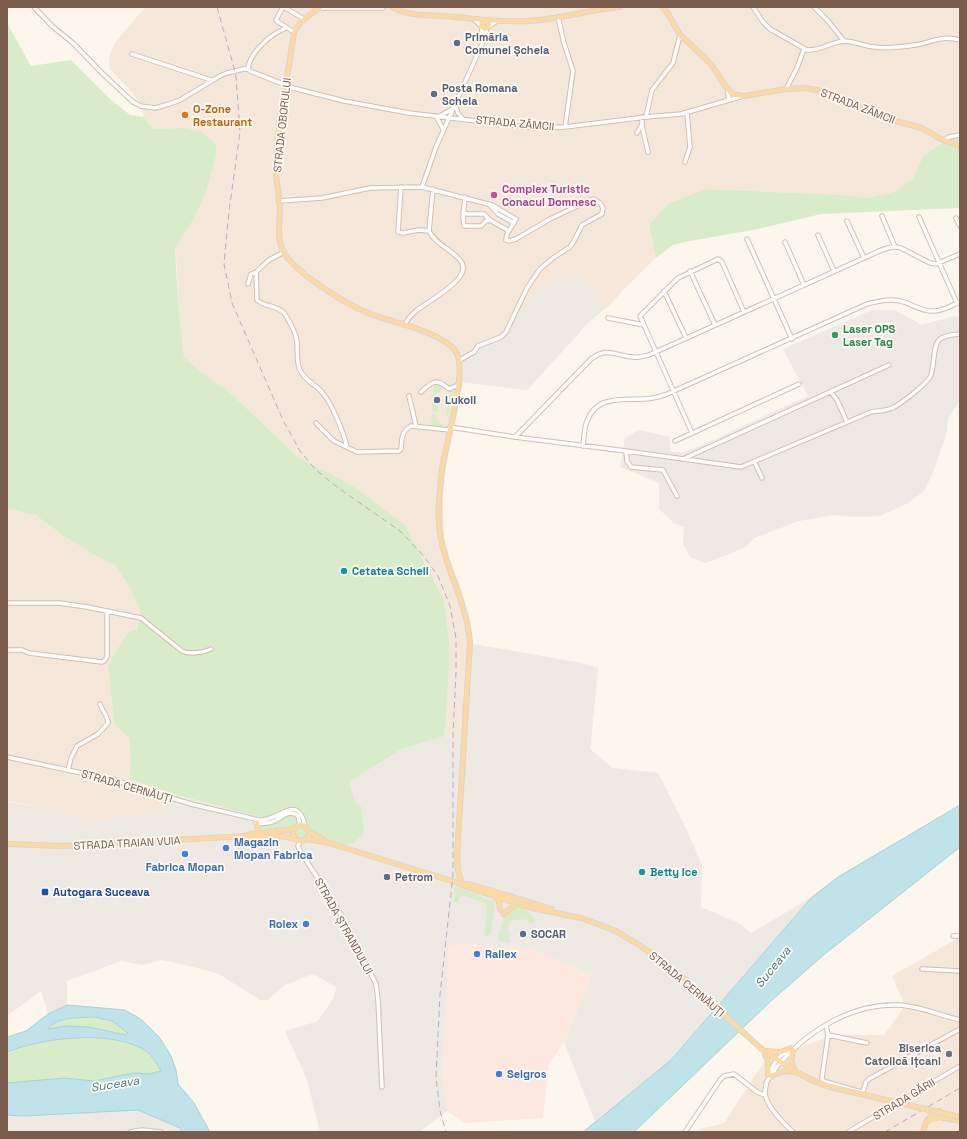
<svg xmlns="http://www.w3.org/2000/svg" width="967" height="1139" font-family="'Space Grotesk',sans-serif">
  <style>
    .residential { fill: #f5e8da }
    .commercial { fill: #fde8e0 }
    .industrial { fill: #efe9e4 }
    .green { fill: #d8ecc9 }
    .water { fill: #bfe3e8; stroke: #a5d3da; fill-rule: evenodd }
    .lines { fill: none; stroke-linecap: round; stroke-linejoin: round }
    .minor-casing { stroke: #d1beb0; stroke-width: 5.5 }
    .major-casing { stroke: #dad1cd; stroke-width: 6 }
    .minor { stroke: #fff; stroke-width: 3.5 }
    .major { stroke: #fbd9a5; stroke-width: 4.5 }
    .rail { stroke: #b9a8c9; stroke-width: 1; stroke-dasharray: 6 4; stroke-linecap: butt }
    .major-bridge-casing { stroke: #dad1cd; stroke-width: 6; stroke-linecap: butt }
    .major-bridge { stroke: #fbd9a5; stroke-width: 4.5 }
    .service-dot { fill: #5c6f8a; stroke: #fffaf3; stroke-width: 1.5 }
    .food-dot { fill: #e8710a; stroke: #fffaf3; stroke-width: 1.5 }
    .hotel-dot { fill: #d1479c; stroke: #fffaf3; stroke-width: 1.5 }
    .leisure-dot { fill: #2e9e5b; stroke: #fffaf3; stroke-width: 1.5 }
    .culture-dot { fill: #0f9aa8; stroke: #fffaf3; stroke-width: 1.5 }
    .shop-dot { fill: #3f7fe0; stroke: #fffaf3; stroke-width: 1.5 }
    .transit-dot { fill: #1a4fb4; stroke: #fffaf3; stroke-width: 1.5 }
    .worship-dot { fill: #6b7280; stroke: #fffaf3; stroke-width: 1.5 }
    .labels { text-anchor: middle; stroke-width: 3.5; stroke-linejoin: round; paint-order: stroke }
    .service-label { font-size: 11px; font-weight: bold; fill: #4e5e75; stroke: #fffaf3; text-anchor: start }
    .street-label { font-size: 11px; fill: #7a5c4d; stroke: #fffaf3 }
    .food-label { font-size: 11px; font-weight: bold; fill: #c56008; stroke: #fffaf3; text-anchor: start }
    .hotel-label { font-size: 11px; font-weight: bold; fill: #b23c85; stroke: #fffaf3; text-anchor: start }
    .leisure-label { font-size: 11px; font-weight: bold; fill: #27864d; stroke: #fffaf3; text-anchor: start }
    .culture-label { font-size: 11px; font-weight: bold; fill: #0d838f; stroke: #fffaf3; text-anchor: start }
    .shop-label { font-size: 11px; font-weight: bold; fill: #366cbe; stroke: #fffaf3; text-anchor: start }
    .transit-label { font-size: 11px; font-weight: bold; fill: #164399; stroke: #fffaf3; text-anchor: start }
    .worship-label { font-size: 11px; font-weight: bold; fill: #5b616d; stroke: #fffaf3; text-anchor: end }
    .water-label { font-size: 12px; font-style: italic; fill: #437c86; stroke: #fffaf3 }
  </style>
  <rect width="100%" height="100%" fill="#fdf6ec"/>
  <path class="residential" d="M145,7H960V131L923,156L913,179L893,192L867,198L842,195L706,189L669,204L649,225L656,258L625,288L611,304L589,322L527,390L463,382L446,467L443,492V512L444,539L451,563L461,589L470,623L467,643L576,662L598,668L590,749L612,768L658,773L687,831L702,866L612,833L455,737L444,736L446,719L449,667V639L444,600L405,525L352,485L299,458L226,389L201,372L184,357L178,303L177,268L175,248L193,220L183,128L153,129L144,117L140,104L133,93L110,69L109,58L114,44Z
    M7,509L34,515L65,537L98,557L115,565L129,586L140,610L137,630L108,667L114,724L129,738L131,763L129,779L170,793L167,812L88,822L61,812L42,807L7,801Z
    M960,937V1132H697L700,1129L724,1123L764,1062L832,1035H884L905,1006L892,976Z"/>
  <path class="commercial" d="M452,887L542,910L538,952L592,975L564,1042L549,1064L543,1118L464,1123L447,1111L442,1075Z"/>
  <path class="industrial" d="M583,272L598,298L599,314L589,322L527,390L463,382L467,362L483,346L502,340L519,315L563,277Z
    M872,310H895L922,325L954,316L960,317V399L948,419L947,432L933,473L924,491L908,503L880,516L856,517L835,515L799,521L754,538L746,547L706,563L690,557L683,544L684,527L674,523L659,509V483L620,467L625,438L639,430L670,437V452H685L709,442L808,396L783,349Z
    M467,643L576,662L598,668L590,749L612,768L658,773L687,831L702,866L701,907L741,924L751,933L812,897L671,1060L595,1121L564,1042L592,975L538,952L534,949L497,948L489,944L449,945L442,1075L447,1111L419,1132H320L307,1080L285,1031L318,1021L334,997L336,987L313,974L285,985L268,1000H260L219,974L194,967L162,960L142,965L121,961L67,981V1005L48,1014L41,991L7,1016V802L42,807L61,812L88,822L167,812L170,793L260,817L273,815L289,808L297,810L314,834L342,845L356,804L349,782L402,749L444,736L455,737L462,741L464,725Z
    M138,1110L180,1128L182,1132H7V1115L23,1116Z"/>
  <path class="green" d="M7,23L31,66L71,60L109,98L130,115L144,117L153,129L183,128L200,131L216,144V155L206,192L193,220L175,248L178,303L184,357L201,372L226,389L299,458L352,485L405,525L444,600L449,639V667L446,719L444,736L402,749L349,782L356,803L361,806L364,833L354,843L342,845L314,834L307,827L302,815L289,808L267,817H260L174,794L129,779L131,763L129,738L114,724L108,667L116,651L129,632L137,630L140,610L129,586L115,565L98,557L65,537L35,515L7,509Z
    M960,131V208L821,214L758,229L684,242L673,245L656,258L649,225L668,204L706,189L842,195L867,198L893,192L913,179L923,156Z
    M436,382L445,387L441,390V393H437L433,404L438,407V412L432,411L434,383Z
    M450,391L454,392L448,416L446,415Z
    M432,414L437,415V419L443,427L431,426Z
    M289,815L297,816C301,832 269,829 260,830L259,825Z
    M293 833a8 8 0 1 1 16 0a8 8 0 1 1-16 0Z
    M455,886L495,902L491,933L488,935H485L487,904L463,895L459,898V902H454Z
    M514,906C523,908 532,911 535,922L532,924L524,919L509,921L508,933L511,935L509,938L511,942L509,943L500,941L497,938L505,916Z
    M95,1017L112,1021L129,1033L126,1035C97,1028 76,1024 47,1030C58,1016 80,1018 95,1017Z
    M68,1038C93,1038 135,1036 153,1057C156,1061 159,1066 161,1071L149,1074L133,1073L94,1081L64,1078L7,1083V1052L39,1042Z"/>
  <path class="water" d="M960,805V847L826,953L772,1000L634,1132H583L671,1060L812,897L838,877Z
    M67,1005L125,1010L142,1020L160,1038L171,1056L176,1070L178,1084L194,1103L210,1132H182L180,1128L138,1110L23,1116L7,1115V1083L64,1078L94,1081L133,1073L149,1074L161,1071C156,1062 151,1053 141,1048C105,1030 43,1038 7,1052V1037L26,1031L48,1014ZM95,1017L112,1021L128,1033L126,1035L89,1027L65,1026L48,1029C57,1016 80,1018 95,1017Z"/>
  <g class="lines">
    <g class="minor-casing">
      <path id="minor" d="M34,7L52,26L73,43L103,74L133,102L141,106L155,108L169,104L180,100L220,76L227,73L248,68
        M283,7L276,20L278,22L294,32
        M284,7L304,19
        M753,7L763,22L770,29L807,50C820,51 831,42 844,41C854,41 864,46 874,47C887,49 902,47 915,45C934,42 940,35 960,40
        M814,7L828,21L844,41
        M319,8H383L384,7
        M558,17L564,43L573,71L565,127
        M474,19L481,26
        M482,27V39
        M488,27L497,21
        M286,28C271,34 251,51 248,68L250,71L293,88L344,101L409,113L536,128L565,127L646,117L681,114L743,96
        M132,54L211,80
        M727,88L729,100
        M786,89L797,68L804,49
        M455,104L458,113L463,119
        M436,116L443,129
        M440,116L452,109
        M642,117V126L648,152
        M646,117L652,90L673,63L680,35
        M637,133L642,124
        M944,140L949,137L960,135
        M685,162L690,147L687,113
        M401,187L398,232L403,233L419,230L429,231
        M422,187L436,147L483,42L487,28
        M465,197L463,218L464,226H481L486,221L490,220
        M279,201L322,198L370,188L422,187L492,205L514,218L516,219L507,234L506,240L509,241L516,239L550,219L588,201L594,199L600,203L603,208L602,214L582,225L574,241L570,247L553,258L540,269L527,288L506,332L501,337L478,346L474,352L460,360
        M490,205L498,214L514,223
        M463,212L467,214H484L490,220L509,231
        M882,216L895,247
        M919,217L957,303
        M956,218L960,226
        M847,221L864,258
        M818,235L834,271
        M747,239L792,339
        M785,242L804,285
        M284,252L269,260L256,272L257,300C264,307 277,305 284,313C289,320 297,335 297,343C298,353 296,362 300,370C304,380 315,384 322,392C332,404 343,431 347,447
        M690,271L715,325
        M248,284L251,274L256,272
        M664,291L686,338
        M608,318L644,325
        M405,325C407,319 411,315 416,311C426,302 471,280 462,263C455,250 436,246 429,231L433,189
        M421,392C432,382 436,377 449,389L458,385
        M831,392L837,400L847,422
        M409,396L416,426
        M316,423L334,441L357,452L399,451L401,449C402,438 401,432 411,426L450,430
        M450,427L515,437L626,451L741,467L871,412C878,411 886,411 892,408C900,405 926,384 930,377C932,374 932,369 933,365C936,341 934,336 960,334
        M692,433L640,316L678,278L718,259L722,262L744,312
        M515,437L591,359C608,346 615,356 633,357C639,358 643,356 649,355L864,258C874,254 889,244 901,248L930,263L936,264L960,254
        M675,441L799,384
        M583,446C584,439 584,431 586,424C595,395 620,400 644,399C651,399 658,397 665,395L867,304C879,301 892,298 904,302C914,305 922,312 934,311C943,311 952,305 960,302
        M626,451L627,461L631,467L663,470L677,496
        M683,459L889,365
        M755,463L762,478
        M7,603H59L87,607L141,618L182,651C192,655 201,653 211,649
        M7,650H22L29,653L102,662L104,661L107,657V611
        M7,757L114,780L191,804L259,820C277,823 298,791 305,826
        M68,770L71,758L77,746L98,734L108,723C108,716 102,711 100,704
        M256,823C262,824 267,824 272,822C281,819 289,808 298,816L300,825
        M300,841L298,846L300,851L339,911L376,984L378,1000L382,1087
        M953,936H960
        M922,969L960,971
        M826,1025L828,1035L822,1078L823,1081L861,1092L863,1091L866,1082L869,1079L960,1029
        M828,1035L867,1043
        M769,1073L777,1059L788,1050
        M767,1081C766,1085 765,1089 765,1093C766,1106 784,1124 793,1132
        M766,1083C771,1076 775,1069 780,1063C809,1030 853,1003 898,1005C919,1006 939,1015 960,1020
        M130,1132L142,1130L161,1132
        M685,1132L720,1080L724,1076L734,1074L757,1092L765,1095
        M848,1132L960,1066"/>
    </g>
    <g class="major-casing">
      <path id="major" d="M320,7L302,21L295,30C292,41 291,54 289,65C283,100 276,135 276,170C276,182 279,194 280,206C280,221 276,239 284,253C298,275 351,308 376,316C396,323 448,334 457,354C466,371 449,432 445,454C442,465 441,477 440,490C438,507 438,527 442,544C450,578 467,605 470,642L457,856L458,871L462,884
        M392,7C407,16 427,15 443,16C472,18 500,23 529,21C560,19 589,10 620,7
        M662,7L667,12L680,35L708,61L716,71L725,86L732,94L744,96L786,89L805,88L817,90L831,94L880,117L922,128L939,138L960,146
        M481.5 25a3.5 3.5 0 1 1 7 0a3.5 3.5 0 1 1-7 0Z
        M293 833a8 8 0 1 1 16 0a8 8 0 1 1-16 0Z
        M308,830L311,833L324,840
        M256,834L258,829L257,823
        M247,836L251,838L282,836L295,839
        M306,839L314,840L329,843L455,882L470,888L509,901L532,908L581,918L616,931L642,947L674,970L764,1051L796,1072
        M7,844L63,846L247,836L251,834L294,829
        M464,884H469L552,909
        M495,897L499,901L500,910
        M504,914L516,903
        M793,1050L791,1060L795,1071
        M764,1051L768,1062V1075
        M766,1051L780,1052L791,1048
        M771,1076L785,1071L795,1072
        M929,1120L939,1117L960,1121
        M923,1132C925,1122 929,1115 939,1111"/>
    </g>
    <use href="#minor" class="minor"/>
    <use href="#major" class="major"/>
    <path class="rail" d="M217,7L233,64L236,77L238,104L240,132L229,211L224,264L232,303L283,420L300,451L316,470L337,487L400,531L422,554L438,576L450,606L456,638V672L453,734V875L440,995L436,1077L440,1111L446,1132
      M885,1132L960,1088"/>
    <g class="major-bridge-casing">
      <path id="major-bridge" d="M796,1072L818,1083L830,1087L960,1117"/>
    </g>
    <use href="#major-bridge" class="major-bridge"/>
  </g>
  <g class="service-dot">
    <circle cx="457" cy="43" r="4"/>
    <circle cx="434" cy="94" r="4"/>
    <circle cx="437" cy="400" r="4"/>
    <circle cx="387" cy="877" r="4"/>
    <circle cx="523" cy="934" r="4"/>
  </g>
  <circle class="food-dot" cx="185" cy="115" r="4"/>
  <circle class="hotel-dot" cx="494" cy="195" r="4"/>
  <circle class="leisure-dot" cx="835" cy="335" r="4"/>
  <g class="culture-dot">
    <circle cx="344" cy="571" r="4"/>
    <circle cx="642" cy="872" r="4"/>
  </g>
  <g class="shop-dot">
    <circle cx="226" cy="848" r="4"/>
    <circle cx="185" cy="854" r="4"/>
    <circle cx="306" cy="924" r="4"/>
    <circle cx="477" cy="954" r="4"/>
    <circle cx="499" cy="1074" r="4"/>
  </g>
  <rect class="transit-dot" x="41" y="888" width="8" height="8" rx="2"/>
  <circle class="worship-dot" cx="949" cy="1054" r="4"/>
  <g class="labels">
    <g class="service-label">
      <text x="465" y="41">Primăria<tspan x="465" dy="13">Comunei Șcheia</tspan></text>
      <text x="442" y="92">Posta Romana<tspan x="442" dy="13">Scheia</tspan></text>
      <text x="445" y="404">Lukoil</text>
      <text x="395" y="881">Petrom</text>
      <text x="531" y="938">SOCAR</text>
    </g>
    <g class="street-label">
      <text transform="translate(858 106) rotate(21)" y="4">STRADA ZĂMCII</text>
      <text transform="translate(515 123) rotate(5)" y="4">STRADA ZĂMCII</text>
      <text transform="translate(282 125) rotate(-84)" y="4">STRADA OBORULUI</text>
      <text transform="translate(127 786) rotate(16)" y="4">STRADA CERNĂUȚI</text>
      <text transform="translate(127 843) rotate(-3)" y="4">STRADA TRAIAN VUIA</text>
      <text transform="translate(344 926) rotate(61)" y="4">STRADA ȘTRANDULUI</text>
      <text transform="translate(687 984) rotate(40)" y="4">STRADA CERNĂUȚI</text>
      <text transform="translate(904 1099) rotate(-31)" y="4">STRADA GĂRII</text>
    </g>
    <g class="food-label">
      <text x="193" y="113">O-Zone<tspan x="193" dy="13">Restaurant</tspan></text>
    </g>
    <g class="hotel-label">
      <text x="502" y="193">Complex Turistic<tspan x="502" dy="13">Conacul Domnesc</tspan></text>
    </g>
    <g class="leisure-label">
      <text x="843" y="333">Laser OPS<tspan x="843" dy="13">Laser Tag</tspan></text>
    </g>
    <g class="culture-label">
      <text x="352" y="575">Cetatea Scheii</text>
      <text x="650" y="876">Betty Ice</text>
    </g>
    <g class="shop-label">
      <text x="234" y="846">Magazin<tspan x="234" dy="13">Mopan Fabrica</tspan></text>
      <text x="185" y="871" text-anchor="middle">Fabrica Mopan</text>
      <text x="298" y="928" text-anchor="end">Rolex</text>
      <text x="485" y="958">Railex</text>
      <text x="507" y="1078">Selgros</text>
    </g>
    <g class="transit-label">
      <text x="53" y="896">Autogara Suceava</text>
    </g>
    <g class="worship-label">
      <text x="941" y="1052">Biserica<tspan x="941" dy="13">Catolică Ițcani</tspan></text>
    </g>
    <g class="water-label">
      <text transform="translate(773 967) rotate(-51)" y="4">Suceava</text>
      <text transform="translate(115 1084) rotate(-9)" y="4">Suceava</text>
    </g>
  </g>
  <rect width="967" height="1139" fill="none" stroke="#7a5c4d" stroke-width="16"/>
</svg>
